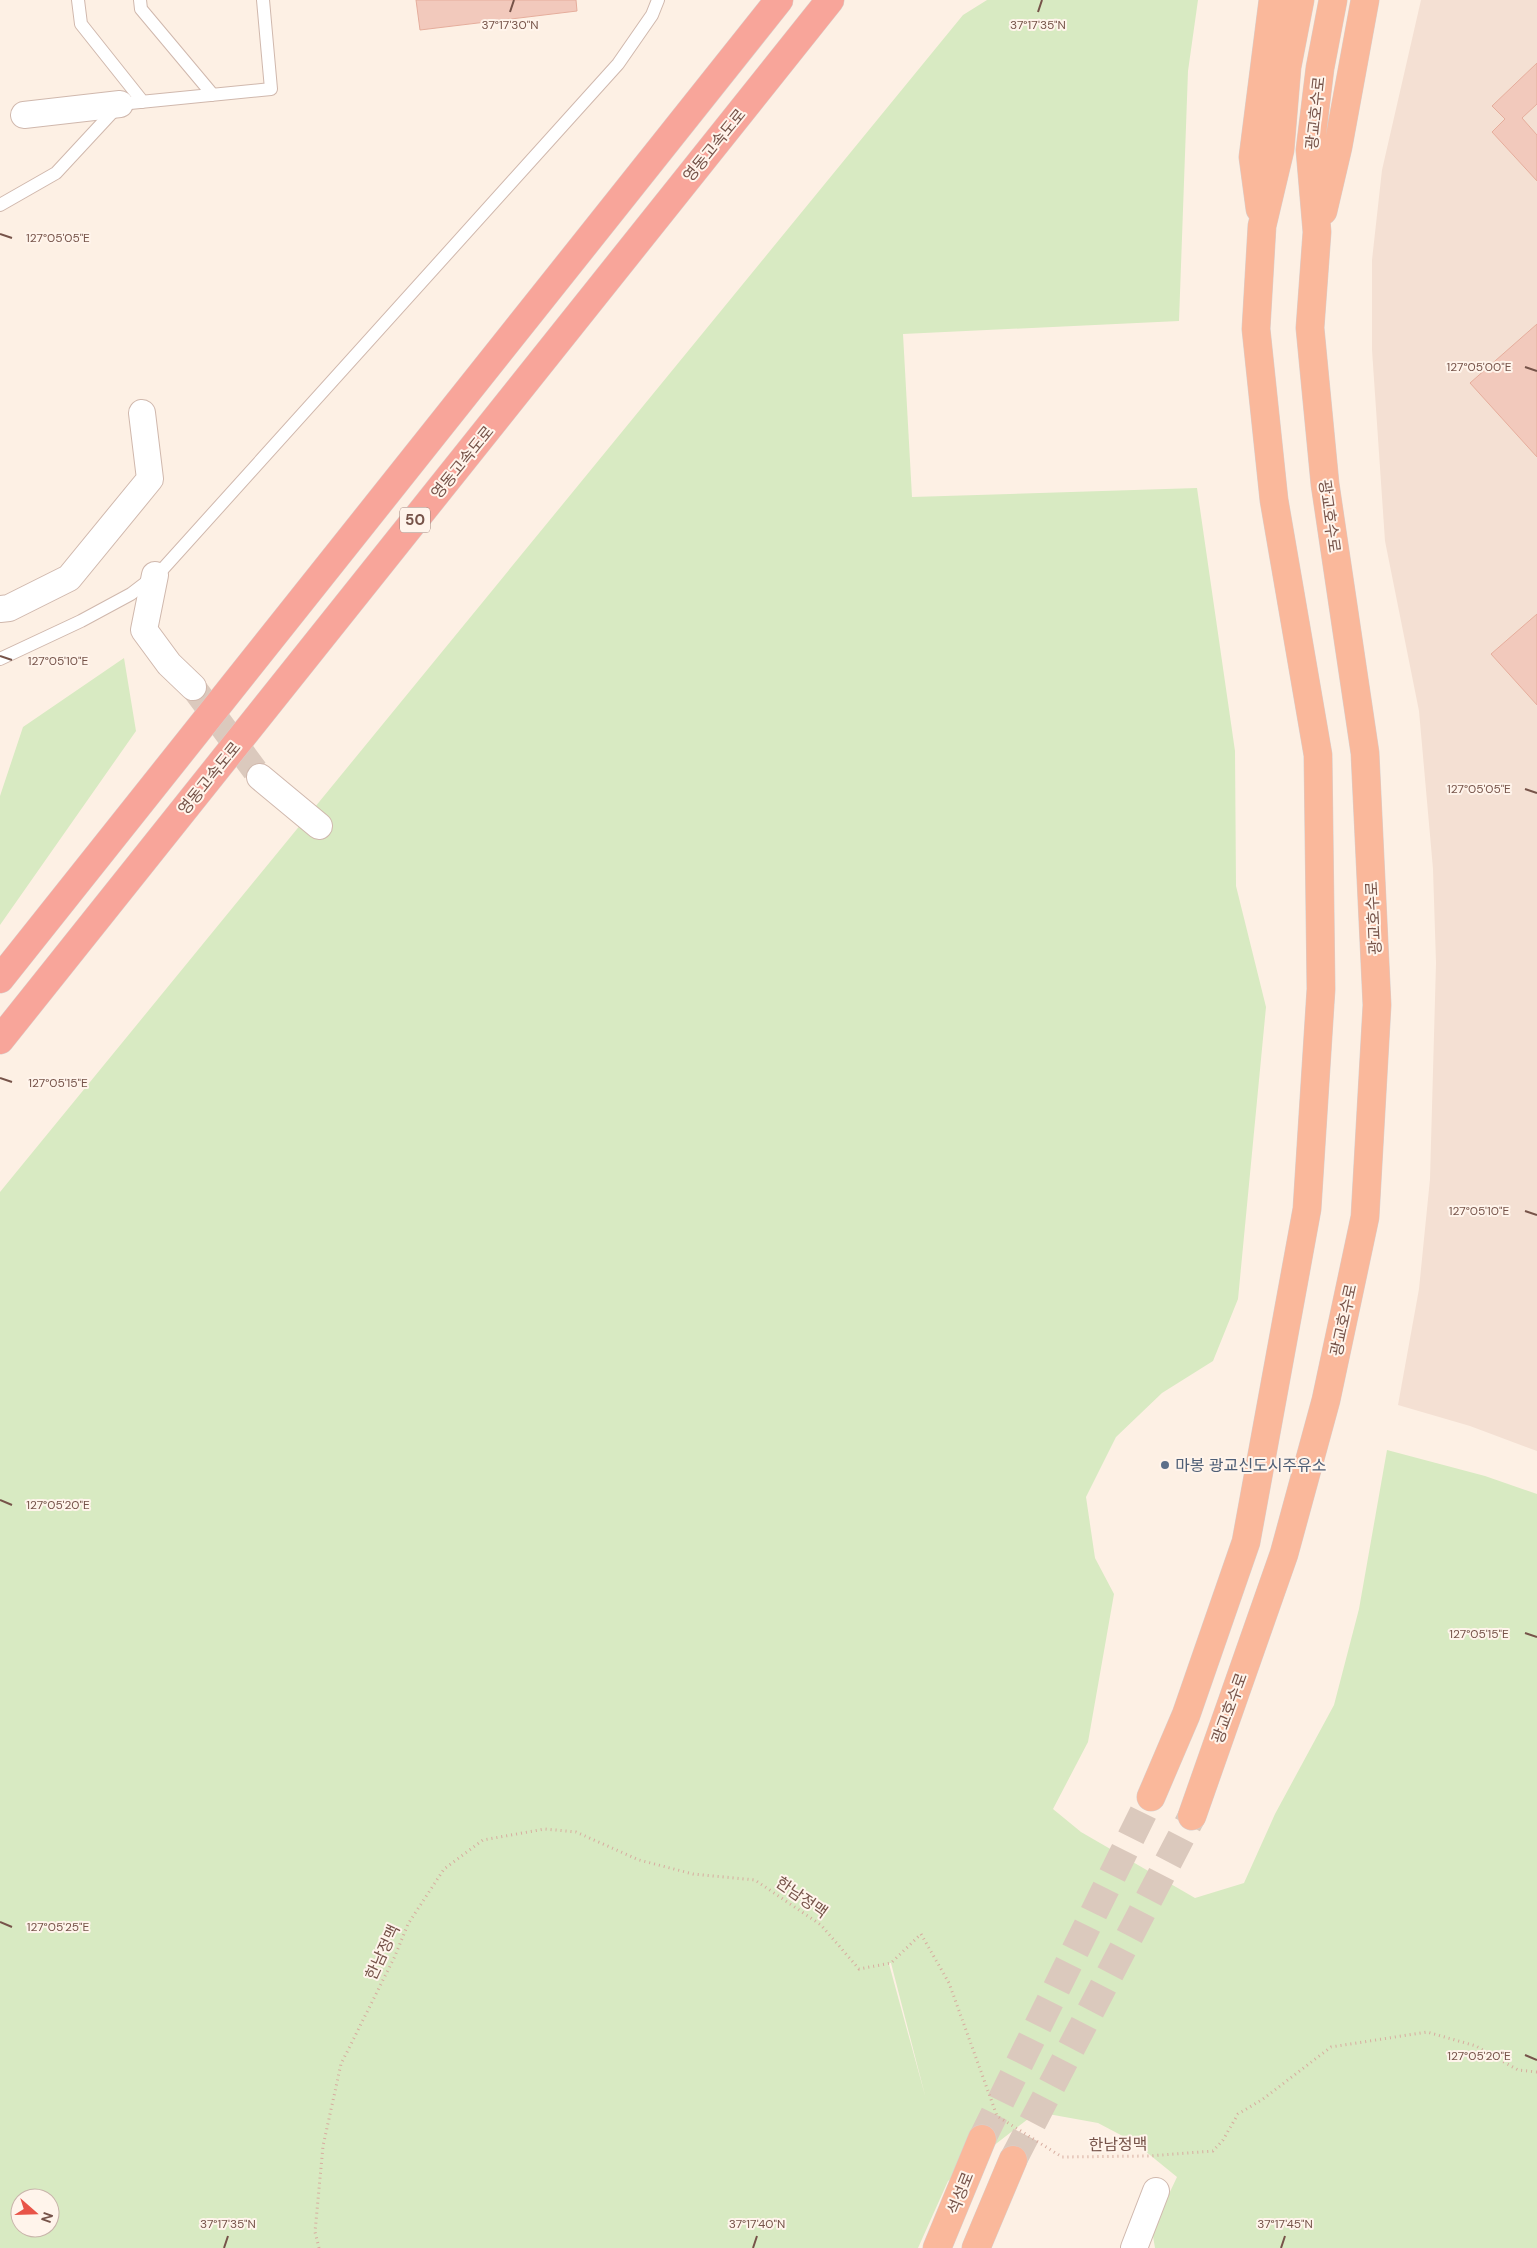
<svg xmlns="http://www.w3.org/2000/svg" width="1537" height="2248" font-family="'DM Sans','Noto Sans KR',sans-serif">
  <style>
    .residential { fill: #f4e0d3 }
    .green { fill: #d8eac2; fill-rule: evenodd }
    .building { fill: #f2c9bc; stroke: #e5ad9c }
    .lines { fill: none; stroke-linecap: round; stroke-linejoin: round }
    .minor-tunnel { stroke: #dbc9bd; stroke-width: 26; stroke-dasharray: 26 13; stroke-linecap: butt }
    .trunk-tunnel { stroke: #dbc9bd; stroke-width: 28; stroke-dasharray: 28 14; stroke-linecap: butt }
    .service-casing { stroke: #d0b8ad; stroke-width: 14 }
    .minor-casing { stroke: #d0b8ad; stroke-width: 28 }
    .trunk-casing { stroke: #d9cfcc; stroke-width: 29 }
    .motorway-casing { stroke: #d9cfcc; stroke-width: 29 }
    .path { stroke: #d7ac9f; stroke-width: 3; stroke-dasharray: 1 4; stroke-linecap: butt }
    .service { stroke: #fff; stroke-width: 12 }
    .minor { stroke: #fff; stroke-width: 26 }
    .trunk { stroke: #fab89b; stroke-width: 28 }
    .motorway { stroke: #f8a59a; stroke-width: 28 }
    .ticks { fill: none; stroke: #765349; stroke-width: 2 }
    .service-dot { fill: #5c6f8a; stroke: #fff4eb; stroke-width: 2 }
    .labels { text-anchor: middle; stroke-width: 4; stroke-linejoin: round; paint-order: stroke }
    .shield { fill: #fff4eb; stroke: #9f837a; stroke-width: 1 }
    .shield-label { font-size: 15px; font-weight: bold; fill: #765349 }
    .street-label { font-size: 16px; fill: #765349; stroke: #fff4eb }
    .service-label { font-size: 16px; fill: #4e5e75; stroke: #fff4eb; text-anchor: start }
    .ticks-label { font-size: 12px; text-anchor: middle; fill: #765349; stroke: #fff4eb; stroke-width: 4; stroke-linejoin: round; paint-order: stroke }
  </style>
  <rect width="100%" height="100%" fill="#fdf0e4"/>
  <path class="residential" d="M1421,0H1537V1451L1470,1426L1398,1405L1419,1289L1430,1179L1436,963L1433,869L1419,711L1385,541L1372,350V260L1382,170Z"/>
  <path class="green" d="M987,0H1198L1188,71L1179,321L903,334L912,497L1197,488L1235,751L1236,886L1266,1007L1238,1299L1213,1361L1162,1393L1116,1437L1086,1497L1095,1558L1114,1594L1088,1742L1053,1809L1081,1832L1195,1898L1244,1883L1275,1814L1334,1705L1359,1609L1387,1450L1485,1476L1537,1494V2248H1155L1152,2230L1177,2177L1134,2142L1098,2123L1037,2112L948,2181L918,2248H0V1192L963,15ZM890,1963H891L926,2099L889,1964ZM20,2198H50V2228H20Z
    M124,658L136,731L0,925V796L23,727Z"/>
  <path class="building" d="M416,0H576L577,11L420,30Z
    M1537,63V104L1522,118L1537,135V181L1492,132L1505,119L1492,106Z
    M1537,324V457L1470,383Z
    M1537,614V705L1491,654Z"/>
  <g class="lines">
    <path class="minor-tunnel" d="M193,687L260,777"/>
    <path class="trunk-tunnel" d="M982,2139L1151,1797
      M1013,2160L1192,1816"/>
    <g class="service-casing">
      <path id="service" d="M78,0L81,24L143,102
        M140,0L141,9L213,95
        M0,205L56,173L120,104L271,89L263,0
        M0,659L81,621L131,594L161,571L618,64L652,15L658,0"/>
    </g>
    <g class="minor-casing">
      <path id="minor" d="M24,115L120,104
        M155,575L144,630L169,664L193,687
        M0,609L9,608L69,578L150,479L142,413
        M260,777L319,826
        M1134,2248L1156,2191"/>
    </g>
    <g class="trunk-casing">
      <path id="trunk" d="M1260,209L1253,157L1273,0
        M1323,211L1338,147L1365,0
        M1151,1797L1186,1715L1246,1542L1307,1209L1321,989L1318,755L1274,500L1256,329L1262,226L1280,150L1287,67L1300,0
        M1192,1816L1284,1554L1326,1400L1365,1217L1377,1005L1365,753L1325,484L1310,328L1317,232L1310,150L1320,68L1333,0
        M937,2248L982,2139
        M976,2248L1013,2160"/>
    </g>
    <g class="motorway-casing">
      <path id="motorway" d="M0,979L779,0
        M0,1040L830,0"/>
    </g>
    <path class="path" d="M319,2248L315,2232L323,2146L341,2064L395,1956L408,1924L444,1869L483,1840L545,1829L576,1832L639,1860L693,1874L755,1880L821,1925L859,1969L891,1963L921,1934L949,1983L997,2116L1062,2157L1149,2156L1213,2151L1223,2140L1238,2114L1263,2099L1331,2047L1427,2032L1476,2046L1518,2070L1537,2072"/>
    <use href="#service" class="service"/>
    <use href="#minor" class="minor"/>
    <use href="#trunk" class="trunk"/>
    <use href="#motorway" class="motorway"/>
  </g>
  <path class="ticks" d="M510,12L514,0M1038,12L1042,0M0,234L12,238M1525,367L1537,371M0,656L12,660M1525,789L1537,793M0,1078L12,1082M1525,1211L1537,1215M0,1500L12,1505M1525,1633L1537,1637M0,1922L12,1927M1525,2055L1537,2060M224,2248L228,2236M753,2248L757,2236M1281,2248L1285,2236"/>
  <circle class="service-dot" cx="1165" cy="1465" r="5"/>
  <g class="labels">
    <rect class="shield" x="400" y="507.5" width="30" height="25" rx="4"/>
    <g class="shield-label">
      <text x="415" y="525">50</text>
    </g>
    <g class="street-label">
      <text transform="translate(1315 113) rotate(-84)" y="6">광교호수로</text>
      <text transform="translate(714 145) rotate(-51)" y="6">영동고속도로</text>
      <text transform="translate(462 462) rotate(-51)" y="6">영동고속도로</text>
      <text transform="translate(1330 516) rotate(82)" y="6">광교호수로</text>
      <text transform="translate(209 778) rotate(-51)" y="6">영동고속도로</text>
      <text transform="translate(1373 918) rotate(-93)" y="6">광교호수로</text>
      <text transform="translate(1343 1320) rotate(-78)" y="6">광교호수로</text>
      <text transform="translate(1229 1708) rotate(-70)" y="6">광교호수로</text>
      <text transform="translate(802 1897) rotate(35)" y="6">한남정맥</text>
      <text transform="translate(382 1952) rotate(-65)" y="6">한남정맥</text>
      <text transform="translate(1118 2144) rotate(-1)" y="6">한남정맥</text>
      <text transform="translate(960 2193) rotate(-68)" y="6">석성로</text>
    </g>
    <g class="service-label">
      <text x="1175" y="1471">마봉 광교신도시주유소</text>
    </g>
  </g>
  <g class="ticks-label">
    <text x="510" y="29">37°17'30"N</text>
    <text x="1038" y="29">37°17'35"N</text>
    <text x="58" y="242">127°05'05"E</text>
    <text x="1479" y="371">127°05'00"E</text>
    <text x="58" y="665">127°05'10"E</text>
    <text x="1479" y="793">127°05'05"E</text>
    <text x="58" y="1087">127°05'15"E</text>
    <text x="1479" y="1215">127°05'10"E</text>
    <text x="58" y="1509">127°05'20"E</text>
    <text x="1479" y="1638">127°05'15"E</text>
    <text x="58" y="1931">127°05'25"E</text>
    <text x="1479" y="2060">127°05'20"E</text>
    <text x="228" y="2228">37°17'35"N</text>
    <text x="757" y="2228">37°17'40"N</text>
    <text x="1285" y="2228">37°17'45"N</text>
  </g>
  <g transform="translate(35 2213) rotate(110)"><circle r="24" fill="#fff4eb" stroke="#c8b4aa"/>
  <path d="M0-4L9 19L0 12L-9 19Z" fill="#e85448"/>
  <text y="-8" font-size="14" font-weight="bold" text-anchor="middle" fill="#765349">N</text>
  </g>
</svg>
